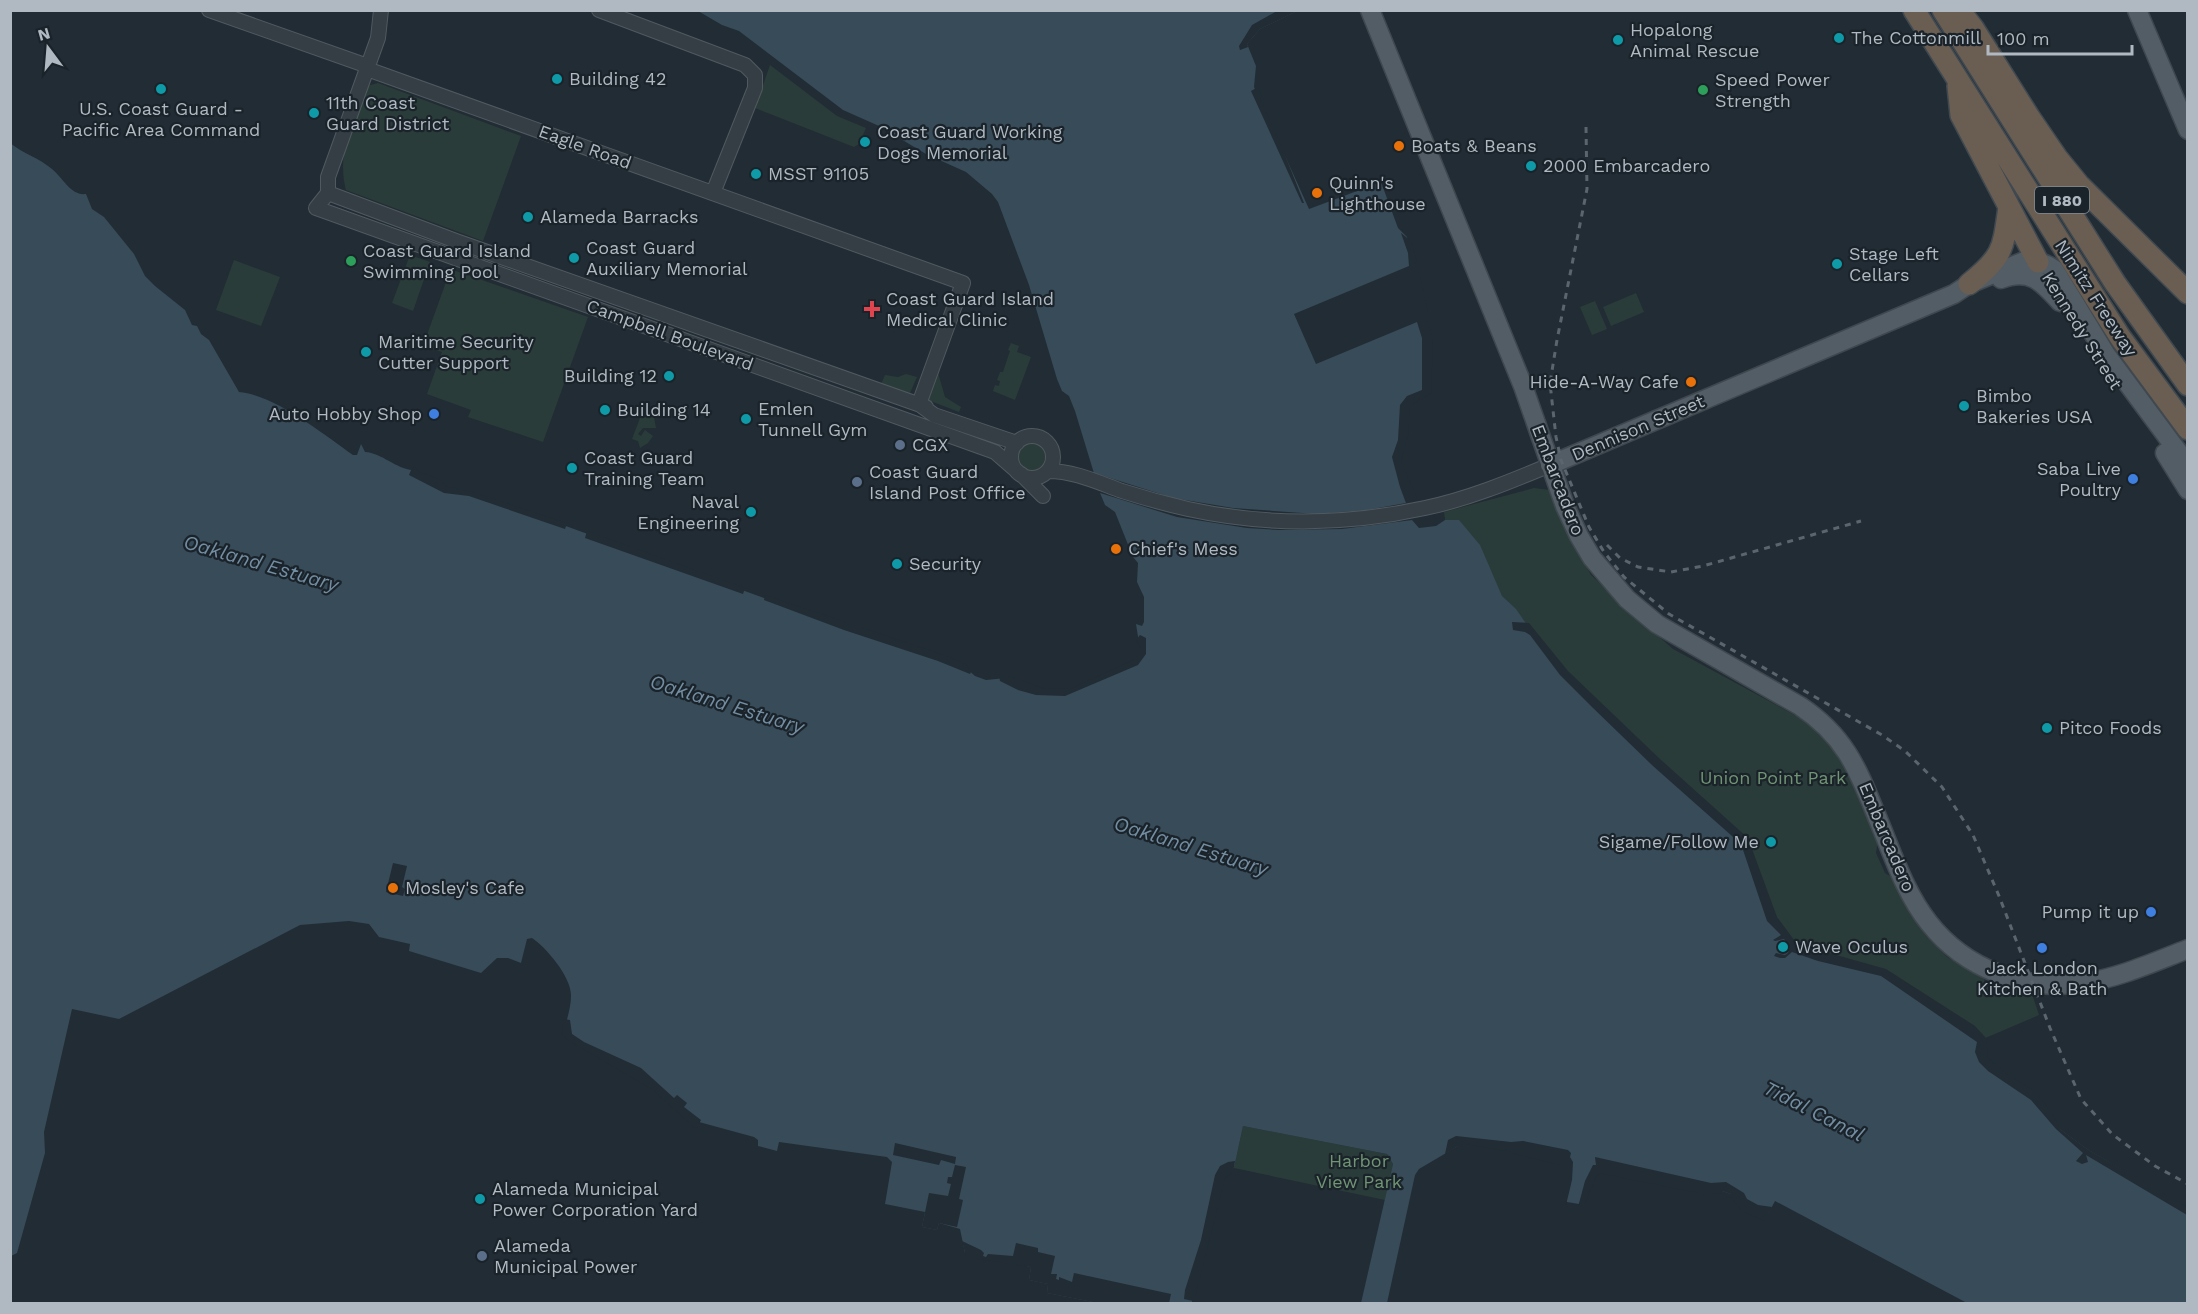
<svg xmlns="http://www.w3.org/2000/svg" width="2198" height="1314" font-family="'Work Sans',sans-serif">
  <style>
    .green { fill: #2a3c39 }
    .water { fill: #374b59 }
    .pier { fill: #222c34 }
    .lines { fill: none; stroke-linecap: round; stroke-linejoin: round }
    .minor-casing { stroke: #505960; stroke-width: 16 }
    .major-casing { stroke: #3f474f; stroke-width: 21 }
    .highway-casing { stroke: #404950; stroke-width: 24 }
    .minor { stroke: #353e45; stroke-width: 14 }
    .major { stroke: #535d65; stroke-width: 18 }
    .highway { stroke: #6a5e53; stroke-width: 21 }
    .rail { stroke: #5a656e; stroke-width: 3; stroke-dasharray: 6 6; stroke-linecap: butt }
    .culture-dot { fill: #0f9aa8; stroke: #1b232a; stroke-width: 2 }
    .leisure-dot { fill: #2e9e5b; stroke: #1b232a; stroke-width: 2 }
    .food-dot { fill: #e8710a; stroke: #1b232a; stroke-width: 2 }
    .health-dot { fill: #e0444e; stroke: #1b232a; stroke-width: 2 }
    .shop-dot { fill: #3f7fe0; stroke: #1b232a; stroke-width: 2 }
    .service-dot { fill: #5c6f8a; stroke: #1b232a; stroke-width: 2 }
    .labels { text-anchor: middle; stroke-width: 4.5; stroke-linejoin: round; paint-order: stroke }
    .shield { fill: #1b232a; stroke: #838c94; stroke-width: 1.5 }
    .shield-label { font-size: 16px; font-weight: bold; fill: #b0b9c2 }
    .poi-label { font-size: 18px; fill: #b0b9c2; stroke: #1b232a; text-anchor: start }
    .street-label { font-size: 18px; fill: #b0b9c2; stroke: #1b232a }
    .park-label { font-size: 18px; fill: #719574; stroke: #1b232a }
    .water-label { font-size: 20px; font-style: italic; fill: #738ea2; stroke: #1b232a }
  </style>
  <rect width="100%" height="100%" fill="#222c34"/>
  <path class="green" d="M770,65L837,116L866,128L859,144L854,147L755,108Z
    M378,83L521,136L483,241L346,190C336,152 354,122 367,86Z
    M410,255L430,262L413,311L392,303Z
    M234,260L280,277L261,326L216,310Z
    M450,271H456L588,317L543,442L468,417L471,410L427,394L442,352L423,346Z
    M1636,293L1644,312L1611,326L1603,307Z
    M1595,301L1607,329L1592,335L1580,307Z
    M1011,343L1019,346L1017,352L1031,357L1015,400L993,391L995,385L999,386L1000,381L997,380L1000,372H1003L1010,351L1008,350Z
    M935,372L938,373L945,397L961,407L959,412L928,400L927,396Z
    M906,374L917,377L910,393L881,384L885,375L898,377Z
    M653,412L656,428H643L638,434L641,436L645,430L653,436L648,443L640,448L638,441L632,439L642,413L647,415Z
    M1015 457a15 15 0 1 1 30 0a15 15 0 1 1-30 0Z
    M1534,488L1550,490L1570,538L1591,575L1623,605L1673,649L1802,719L1821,735L1839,756L1855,784L1878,840L1876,853L1885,873L1893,878L1910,914L1927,937L1947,957L1984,979L1985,985L2009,994L2016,991L2032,994L2039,1015L1983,1039L1795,946L1566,673L1436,526L1445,520L1444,512Z
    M1243,1126L1387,1154L1393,1164L1385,1200L1234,1168Z"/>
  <path class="water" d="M698,11H1297L1260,29L1247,44L1256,66L1254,87L1309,209L1381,182L1398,228L1407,237L1430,338L1428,393L1407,405L1398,461L1416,505L1434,520H1459L1480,545L1502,596L1516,609L1529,628L1566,673L1746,840L1775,919L1795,946L1884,972L1974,1028L1985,1059L2031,1092L2061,1130L2087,1149L2187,1208V1303H1967L1775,1201L1766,1218L1734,1195L1722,1191L1596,1170L1579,1204L1567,1202L1566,1199V1163L1510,1148L1466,1141L1461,1137L1458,1146L1419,1169L1415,1175L1387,1303H1361L1393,1164L1387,1154L1243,1126L1234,1168L1223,1176L1192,1294V1303H1098L1047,1293L1048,1284L1029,1280L1031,1267L965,1253L960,1229L939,1223L937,1230L922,1227L925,1212L885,1204L892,1162L887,1157L779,1142L777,1151L758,1146V1140L754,1137L699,1122L697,1126L654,1087L564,1033C566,1021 571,1008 571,996C572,978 546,947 532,938L527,939L521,963L508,958H497L481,973L409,951L410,944L379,937L369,924L349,921L300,925L119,1019L72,1009L44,1132L45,1153L17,1253L11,1256L10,143C24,154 39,158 52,169C63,178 71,196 86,194L92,209L104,217L134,254L145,276L155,286L185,310L192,325L197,326L201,334L209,340L239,392C275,395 323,434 353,455H357L361,444L365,452C382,453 396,469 413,470L447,490L472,495L563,525L764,598L951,661L965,667L975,676L986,680L1006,678L1044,693L1072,691L1138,661L1144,647L1139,643L1136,624L1142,626L1144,622V597L1137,582L1138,563L1133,557L1115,512L1105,505L1100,493L1075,411L1069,396L1062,391L1057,379L1029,285L998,202L992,194L966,172L926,154L879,126L843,110L739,31L722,25Z"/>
  <path class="pier" d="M1277,11H1297L1260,29L1247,44L1248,47L1240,50L1239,46L1252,25Z
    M1258,87L1262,97L1260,99L1283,150L1304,203H1302L1251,91Z
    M1401,233L1411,241L1417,262L1414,264L1420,276L1429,317L1426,318L1433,340L1431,393L1410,406L1408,435L1401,461L1419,503L1435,517H1445V520L1436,526L1419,528L1412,520L1342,529L1279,530L1247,528L1177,517L1097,492L1091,472L1173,498L1233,508L1316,514L1367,510L1406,503L1400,487L1392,457L1398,440L1400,405L1407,396L1422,390V338L1417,322L1316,364L1294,314L1409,266L1408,253Z
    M415,467L419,472L439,479L448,487L473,492L564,522L567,523L565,529L469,496L444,493L409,475L411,470Z
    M587,531L745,588L743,594L585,538Z
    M765,595L952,658L966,664L971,672L970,674L938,661L844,630L764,600Z
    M1512,622L1529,623L1568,671L1660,759L1748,838L1777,917L1797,944L1886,969L1975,1026L1986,1038L1988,1058L2008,1075L2033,1090L2051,1111L2061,1130L2087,1149L2187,1207V1215L2086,1155L2088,1162L2082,1164L2076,1161L2083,1153L2056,1129L2031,1100L1988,1071L1979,1062L1975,1052L1977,1042L1881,976L1818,961L1792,952L1785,958H1780L1774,956L1776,953L1785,955L1788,953L1790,947L1784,939L1775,941L1773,940L1781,935L1767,921L1741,844L1653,766L1592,707L1560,675L1530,635L1525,632L1513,630Z
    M1140,635L1146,638V654L1138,665L1065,696L1036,695L1018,690L1000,681L999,675H1006L1045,689L1072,688L1136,659L1141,648L1136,640Z
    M393,863L407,866L402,887L405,889L403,896L386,892Z
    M564,1019L570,1020L572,1034L584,1042L641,1068L674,1098L677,1095L687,1103L684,1107L701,1120L696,1129L653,1090L569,1041L561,1034Z
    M1456,1136L1511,1142L1523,1141L1568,1150L1571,1153L1570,1157L1573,1162L1572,1180L1566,1205L1563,1199V1166L1515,1154L1509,1151V1148H1507L1506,1151L1466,1144L1463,1141L1461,1147L1458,1146L1445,1154L1448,1140Z
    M895,1143L956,1157L955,1164L941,1160L939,1165L893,1155Z
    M1595,1157L1711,1183L1726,1182L1744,1193L1747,1199L1758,1205L1772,1207L1765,1221L1742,1211L1731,1197V1194L1722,1191L1721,1194L1712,1193L1708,1195L1598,1173L1584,1205L1578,1207L1585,1181L1593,1165H1596Z
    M1235,1161L1233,1172L1225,1178L1195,1297L1193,1301L1184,1299L1185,1290L1201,1240L1215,1175L1220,1166L1228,1162Z
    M955,1165L966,1167L959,1199L963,1200L957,1227L939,1223L937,1230L922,1227L929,1193L948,1196L951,1184L947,1183L948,1177H952Z
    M962,1241L981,1250L984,1253L983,1256L986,1257L988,1254L1013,1256L1016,1243L1038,1248V1252L1055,1256L1051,1274H1057L1056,1279L1059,1280V1277L1072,1282L1074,1273L1171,1294L1169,1303H1098L1047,1293L1048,1284L1029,1280L1031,1267L970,1258L966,1256Z"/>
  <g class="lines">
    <g class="minor-casing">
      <path id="minor" d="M209,10L362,64L367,69L963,283L919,404L934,415L1017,443
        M381,10L378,38L328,177V193L316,208L995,452L1018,472
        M599,10L745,65L755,75V88L713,193
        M328,193L456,241L926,407
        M1011 457a21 21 0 1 1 42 0a21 21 0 1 1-42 0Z
        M1048,471C1074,471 1097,482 1122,491C1144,498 1166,504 1188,509C1266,526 1347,525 1425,508C1468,499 1509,482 1550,465
        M1021,474L1043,496"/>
    </g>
    <g class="major-casing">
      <path id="major" d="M1370,10L1523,386L1565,506L1579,536L1592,558L1627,599L1657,624L1800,706C1848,738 1859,773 1880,824C1894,858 1906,894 1929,923C1965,969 2026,992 2083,983C2119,978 2154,962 2188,949
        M2137,10L2188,130
        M2001,279C2030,268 2042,282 2060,302
        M2165,453L2188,490
        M1550,465L1954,294L1969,284L2022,262C2034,260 2044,262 2054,269L2105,353L2188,465"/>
    </g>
    <g class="highway-casing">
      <path id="highway" d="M1914,10L2120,337L2188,429
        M1943,10L2115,283L2188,385
        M1959,10L1973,28L2029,117L2057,158L2079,185L2188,293
        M1958,86L1961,115L2038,262
        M1969,284C2004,256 2003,249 2009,207"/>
    </g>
    <use href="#minor" class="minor"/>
    <use href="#major" class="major"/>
    <use href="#highway" class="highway"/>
    <path class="rail" d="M1586,127L1587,189L1557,340L1550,383L1556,437L1561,460L1589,527L1604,552L1624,577L1669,614L1882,735L1905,751L1942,787L1973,835L1999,896L2050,1028L2081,1099L2112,1134L2155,1166L2188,1184
      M1607,545L1620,558L1638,567L1671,572L1703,566L1861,521"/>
  </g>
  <g class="culture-dot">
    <circle cx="1839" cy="38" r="6"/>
    <circle cx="1618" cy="40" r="6"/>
    <circle cx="557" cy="79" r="6"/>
    <circle cx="161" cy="89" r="6"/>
    <circle cx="314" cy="113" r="6"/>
    <circle cx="865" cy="142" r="6"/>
    <circle cx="1531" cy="166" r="6"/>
    <circle cx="756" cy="174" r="6"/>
    <circle cx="528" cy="217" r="6"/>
    <circle cx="574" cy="258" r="6"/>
    <circle cx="1837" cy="264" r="6"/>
    <circle cx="366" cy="352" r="6"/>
    <circle cx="669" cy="376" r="6"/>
    <circle cx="1964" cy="406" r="6"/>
    <circle cx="605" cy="410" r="6"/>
    <circle cx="746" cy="419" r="6"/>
    <circle cx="572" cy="468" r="6"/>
    <circle cx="751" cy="512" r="6"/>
    <circle cx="897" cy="564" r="6"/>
    <circle cx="2047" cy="728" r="6"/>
    <circle cx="1771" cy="842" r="6"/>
    <circle cx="1783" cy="947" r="6"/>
    <circle cx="480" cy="1199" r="6"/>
  </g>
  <g class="leisure-dot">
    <circle cx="1703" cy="90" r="6"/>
    <circle cx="351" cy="261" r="6"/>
  </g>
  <g class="food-dot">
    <circle cx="1399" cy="146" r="6"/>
    <circle cx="1317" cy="193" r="6"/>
    <circle cx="1691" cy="382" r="6"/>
    <circle cx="1116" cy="549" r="6"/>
    <circle cx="393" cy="888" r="6"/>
  </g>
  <path class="health-dot" d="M869 300h6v6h6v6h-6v6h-6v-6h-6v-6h6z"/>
  <g class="shop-dot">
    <circle cx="434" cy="414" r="6"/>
    <circle cx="2133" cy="479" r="6"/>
    <circle cx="2151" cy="912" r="6"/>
    <circle cx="2042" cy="948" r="6"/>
  </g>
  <g class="service-dot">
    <circle cx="900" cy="445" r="6"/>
    <circle cx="857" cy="482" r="6"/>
    <circle cx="482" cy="1256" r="6"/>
  </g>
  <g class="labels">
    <rect class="shield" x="2035" y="187" width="54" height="26" rx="4.5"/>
    <g class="shield-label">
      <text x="2062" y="206">I 880</text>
    </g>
    <g class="poi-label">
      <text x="1630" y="36">Hopalong<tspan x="1630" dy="21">Animal Rescue</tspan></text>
      <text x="1851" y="44">The Cottonmill</text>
      <text x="569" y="85">Building 42</text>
      <text x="1715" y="86">Speed Power<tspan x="1715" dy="21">Strength</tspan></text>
      <text x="326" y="109">11th Coast<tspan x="326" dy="21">Guard District</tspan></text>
      <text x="161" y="115" text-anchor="middle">U.S. Coast Guard -<tspan x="161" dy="21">Pacific Area Command</tspan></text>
      <text x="877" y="138">Coast Guard Working<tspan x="877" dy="21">Dogs Memorial</tspan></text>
      <text x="1411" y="152">Boats &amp; Beans</text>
      <text x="1543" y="172">2000 Embarcadero</text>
      <text x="768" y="180">MSST 91105</text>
      <text x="1329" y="189">Quinn's<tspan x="1329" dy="21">Lighthouse</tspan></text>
      <text x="540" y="223">Alameda Barracks</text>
      <text x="586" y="254">Coast Guard<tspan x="586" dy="21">Auxiliary Memorial</tspan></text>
      <text x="363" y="257">Coast Guard Island<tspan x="363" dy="21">Swimming Pool</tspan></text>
      <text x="1849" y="260">Stage Left<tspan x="1849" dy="21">Cellars</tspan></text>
      <text x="886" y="305">Coast Guard Island<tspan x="886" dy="21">Medical Clinic</tspan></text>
      <text x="378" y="348">Maritime Security<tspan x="378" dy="21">Cutter Support</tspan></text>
      <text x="657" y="382" text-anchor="end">Building 12</text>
      <text x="1679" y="388" text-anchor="end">Hide-A-Way Cafe</text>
      <text x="1976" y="402">Bimbo<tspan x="1976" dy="21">Bakeries USA</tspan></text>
      <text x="758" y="415">Emlen<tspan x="758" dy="21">Tunnell Gym</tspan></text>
      <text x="617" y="416">Building 14</text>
      <text x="422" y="420" text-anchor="end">Auto Hobby Shop</text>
      <text x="912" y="451">CGX</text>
      <text x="584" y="464">Coast Guard<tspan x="584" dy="21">Training Team</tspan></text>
      <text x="2121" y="475" text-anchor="end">Saba Live<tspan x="2121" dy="21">Poultry</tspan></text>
      <text x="869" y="478">Coast Guard<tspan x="869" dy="21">Island Post Office</tspan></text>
      <text x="739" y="508" text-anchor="end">Naval<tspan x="739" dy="21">Engineering</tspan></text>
      <text x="1128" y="555">Chief's Mess</text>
      <text x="909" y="570">Security</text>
      <text x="2059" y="734">Pitco Foods</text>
      <text x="1759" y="848" text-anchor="end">Sigame/Follow Me</text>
      <text x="405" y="894">Mosley's Cafe</text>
      <text x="2139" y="918" text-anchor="end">Pump it up</text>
      <text x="1795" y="953">Wave Oculus</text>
      <text x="2042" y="974" text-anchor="middle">Jack London<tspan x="2042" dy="21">Kitchen &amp; Bath</tspan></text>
      <text x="492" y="1195">Alameda Municipal<tspan x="492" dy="21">Power Corporation Yard</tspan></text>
      <text x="494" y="1252">Alameda<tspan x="494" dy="21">Municipal Power</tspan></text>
    </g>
    <g class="street-label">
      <text transform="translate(585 147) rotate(20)" y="6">Eagle Road</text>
      <text transform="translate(2096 298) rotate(57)" y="6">Nimitz Freeway</text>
      <text transform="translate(2082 331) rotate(58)" y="6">Kennedy Street</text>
      <text transform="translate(670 335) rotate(20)" y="6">Campbell Boulevard</text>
      <text transform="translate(1638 428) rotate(-23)" y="6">Dennison Street</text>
      <text transform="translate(1558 480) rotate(69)" y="6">Embarcadero</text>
      <text transform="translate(1887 837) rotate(67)" y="6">Embarcadero</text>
    </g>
    <g class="park-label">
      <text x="1773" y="784">Union Point Park</text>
      <text x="1359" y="1167">Harbor<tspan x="1359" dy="21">View Park</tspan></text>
    </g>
    <g class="water-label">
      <text transform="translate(261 563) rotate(16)" y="7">Oakland Estuary</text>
      <text transform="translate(727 704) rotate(17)" y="7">Oakland Estuary</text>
      <text transform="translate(1191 846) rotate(17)" y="7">Oakland Estuary</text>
      <text transform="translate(1814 1111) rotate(27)" y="7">Tidal Canal</text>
    </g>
  </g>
  <rect width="2198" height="1314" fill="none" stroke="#b0b9c2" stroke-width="24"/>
  <g transform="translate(48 48) rotate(344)" stroke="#1b232a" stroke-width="4.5" paint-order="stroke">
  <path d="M0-4.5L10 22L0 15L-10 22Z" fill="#b0b9c2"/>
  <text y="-9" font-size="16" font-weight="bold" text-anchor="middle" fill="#b0b9c2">N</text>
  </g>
  <path d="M1988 45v9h144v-9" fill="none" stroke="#b0b9c2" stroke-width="3"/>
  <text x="1997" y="45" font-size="18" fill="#b0b9c2" stroke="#1b232a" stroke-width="4.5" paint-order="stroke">100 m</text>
</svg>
